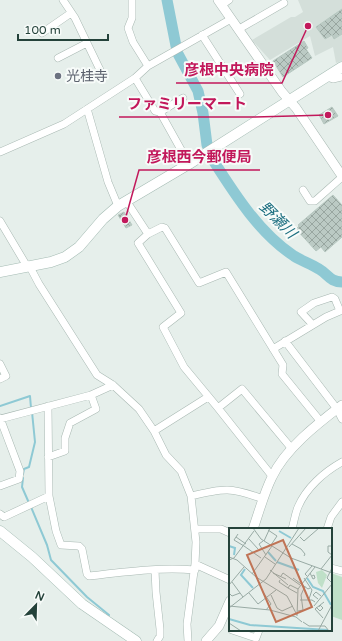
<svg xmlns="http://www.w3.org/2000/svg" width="342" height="641" font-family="'Varela Round','Noto Sans JP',sans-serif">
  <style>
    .built { fill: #d4dfda }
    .green { fill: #bfe0c8 }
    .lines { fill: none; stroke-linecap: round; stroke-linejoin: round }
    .stream { stroke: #8ec9d4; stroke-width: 2 }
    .river { stroke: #8ec9d4; stroke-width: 11 }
    .building { fill: url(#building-cross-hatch); stroke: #b8c9c2 }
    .minor-casing { stroke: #a8b8b2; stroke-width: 8 }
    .tertiary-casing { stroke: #a8b8b2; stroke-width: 10 }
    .secondary-casing { stroke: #a4bbb3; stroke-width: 11 }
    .minor { stroke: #fff; stroke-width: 7 }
    .tertiary { stroke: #fff; stroke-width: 9 }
    .secondary { stroke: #fff; stroke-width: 10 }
    .worship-dot { fill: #6b7280; stroke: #f7fbf9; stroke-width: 1.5 }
    .labels { text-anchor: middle; stroke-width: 4; stroke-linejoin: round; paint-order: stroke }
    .worship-label { font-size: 14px; fill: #5b616d; stroke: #f7fbf9; text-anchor: start }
    .water-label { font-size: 15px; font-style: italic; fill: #1c6f80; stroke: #f7fbf9 }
    .inset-river { fill: none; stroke: #8ec9d4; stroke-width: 2 }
    .inset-road { fill: none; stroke: #98aaa4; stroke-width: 1 }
    .view { fill: #c07456; fill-opacity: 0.15; stroke: #c07456; stroke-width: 2 }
    .inset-edge { fill: none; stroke: #24423a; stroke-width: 2 }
    .leader { fill: none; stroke: #c2185b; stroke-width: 1.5 }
    .callout-dot { fill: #c2185b; stroke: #f7fbf9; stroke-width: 1.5 }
    .callout-label { font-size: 15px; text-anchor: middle; font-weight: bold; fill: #c2185b; stroke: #f7fbf9; stroke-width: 4; stroke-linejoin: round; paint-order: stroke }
  </style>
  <defs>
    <pattern id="building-cross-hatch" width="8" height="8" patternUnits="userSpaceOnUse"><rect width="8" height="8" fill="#bbcac4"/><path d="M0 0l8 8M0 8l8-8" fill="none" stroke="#98a6a0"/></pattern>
  </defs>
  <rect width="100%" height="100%" fill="#e6efeb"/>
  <path class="built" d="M298,0H342V61L336,63L333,47L315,56L310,36L270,60L252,40L291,17H295L303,12Z"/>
  <path class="green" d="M331,573L342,577V620L331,616Z"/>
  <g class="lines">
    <path class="stream" d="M0,406L30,396L31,408
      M23,474L24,469L29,467L35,442L32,412
      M23,478L22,487L29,503
      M31,507L47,545L51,560L87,597L109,615"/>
    <path class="river" d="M167,0L176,46
      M177,52L198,91L203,113L207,145
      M211,157C234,193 258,232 294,256C302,261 311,264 319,269C328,274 330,282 342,282"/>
  </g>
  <path class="building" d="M342,9V34L334,39L332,35L325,39L316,27Z
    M304,41L308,48L306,49L312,58L283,77L273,61Z
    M332,107L338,116L324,124L319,115Z
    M333,195L342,205V237L325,252L321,247L316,251L296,229L299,226L298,225Z
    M124,212L132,225L126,228L118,215Z"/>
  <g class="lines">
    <g class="minor-casing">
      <path id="minor" d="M63,0L75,18L101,72
        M132,0V18L128,28L133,42L148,66
        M222,5L229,0
        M239,29L284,3
        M42,33L71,13
        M202,35L240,94
        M58,58L87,43
        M327,77L333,79L342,77
        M135,78L155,111L160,112L189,164
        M86,110L88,112L108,182L118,206
        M160,112L183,98
        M0,152L64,124L135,78L148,66L231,19
        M303,190L310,201H315L342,177
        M127,202L148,234L138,243L181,313L163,327L184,367L218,408
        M0,221L25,263L30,267L39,284L97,375L113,385L139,409L154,431L166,455L181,471L191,496L196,542L195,564L187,624L188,641
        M148,234L162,227L165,228L199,283L226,272L283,365L282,374L321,422
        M285,341L337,409L342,419
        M273,349L326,317L340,311L335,299L332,297L314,303L301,312L312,324
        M0,364L6,376L0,379
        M48,406L49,496L56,531L61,545L79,546L82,549L87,574L89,576C124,572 159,567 195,570
        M0,418L20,471L19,479L0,486
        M0,419L91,395L113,385
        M154,431L208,397
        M48,457L65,451V438L70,423L96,409L91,395
        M272,476L218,408L242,389L292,449
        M191,496C224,488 231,487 263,499
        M0,514L4,517L49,496
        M195,529H221L230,533
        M292,529C294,522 295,514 298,507C306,488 324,472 342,462
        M327,529L331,517L342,502
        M195,564L230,580
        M331,568L342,571
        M155,570L156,592L160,629V636L157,641
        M232,630L256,638L259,630"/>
    </g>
    <g class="tertiary-casing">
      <path id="tertiary" d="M218,0L282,92L296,108L342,176
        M253,529C259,512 264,493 272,477C285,449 317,424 342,405
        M206,641L219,626L230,601"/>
    </g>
    <g class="secondary-casing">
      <path id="secondary" d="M0,272L51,262L65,257L79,247L103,219L118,206L189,164L342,67
        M0,531L32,557L82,604L136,641"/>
    </g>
    <use href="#minor" class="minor"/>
    <use href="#tertiary" class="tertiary"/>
    <use href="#secondary" class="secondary"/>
  </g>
  <circle class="worship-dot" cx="58" cy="76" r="4"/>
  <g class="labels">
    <g class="worship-label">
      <text x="66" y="81">光桂寺</text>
    </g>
    <g class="water-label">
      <text transform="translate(278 220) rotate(45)" y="5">野瀬川</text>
    </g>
  </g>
  <g transform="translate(229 528)">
    <rect width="103" height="103" fill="#e6efeb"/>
    <path d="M93,42L98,47L93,60L89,55L87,44Z" fill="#bfe0c8"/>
    <path class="inset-river" d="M50,3L62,10M0,18L6,20L5,27M39,24L47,33M48,34L70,42M16,41L12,47L24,60M78,50L84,59L94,63L102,77M0,91L21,97L99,102"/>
    <path class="inset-road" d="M24,0L32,11L62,30L103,45M39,2L48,8L42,17M9,6L5,12L15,18M7,9L17,16M71,9L75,13L90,0M20,11L29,21M34,13L30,16L37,27M35,13L41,0M63,16L72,21L76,26L75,28M15,18L32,30M60,19L77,0M103,27L99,24V18H103M0,29L8,32L27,49L58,68L68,87M36,29L46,36M0,32L5,30L25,3M103,40L98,50L103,55M92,41L103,27M41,42L59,57M44,45L57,51M81,45L84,51L86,50L85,47L83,48M23,46L43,18M52,48L54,45L71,57M78,48L76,46L83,38M64,50L79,61L81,60M75,50L83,62L80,71M51,52L50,54L59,60M3,54L14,69M0,57L15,39M34,64L42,76L37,82M0,65L3,68L11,65M20,65L29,76L47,62M68,65L59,60L61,57L69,61M42,67L48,80L53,83L64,78M89,71L84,67L87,64L92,68M71,72H83L86,74M0,78L41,82L67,89L73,94M85,78L103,56M87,79L91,83L94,80L91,77L90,79M0,80L37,51L70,0M69,83L74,82L72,67L76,58M68,88L69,61L86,39M94,90L86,81L95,74M74,94L80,98H96L100,103M0,95L12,103M89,103L103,77"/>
    <path class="view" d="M54,12L83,79L47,94L18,27Z"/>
    <rect width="103" height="103" class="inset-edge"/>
  </g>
  <path class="leader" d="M308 26L282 83H176M328 115L255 117H119M125 220L139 170H260"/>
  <g class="callout-dot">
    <circle cx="308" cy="26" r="4"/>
    <circle cx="328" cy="115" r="4"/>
    <circle cx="125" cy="220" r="4"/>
  </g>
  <g class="callout-label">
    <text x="229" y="75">彦根中央病院</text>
    <text x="187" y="109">ファミリーマート</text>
    <text x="199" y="162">彦根西今郵便局</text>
  </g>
  <g transform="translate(36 605) rotate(23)" stroke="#f7fbf9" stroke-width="3" paint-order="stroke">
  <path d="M0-3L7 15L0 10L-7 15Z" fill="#24423a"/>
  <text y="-6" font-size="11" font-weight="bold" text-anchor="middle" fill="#24423a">N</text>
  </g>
  <path d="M18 34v6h90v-6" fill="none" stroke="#24423a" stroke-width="2"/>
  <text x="24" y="34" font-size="12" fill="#24423a" stroke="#f7fbf9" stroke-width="3" paint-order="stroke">100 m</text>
</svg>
